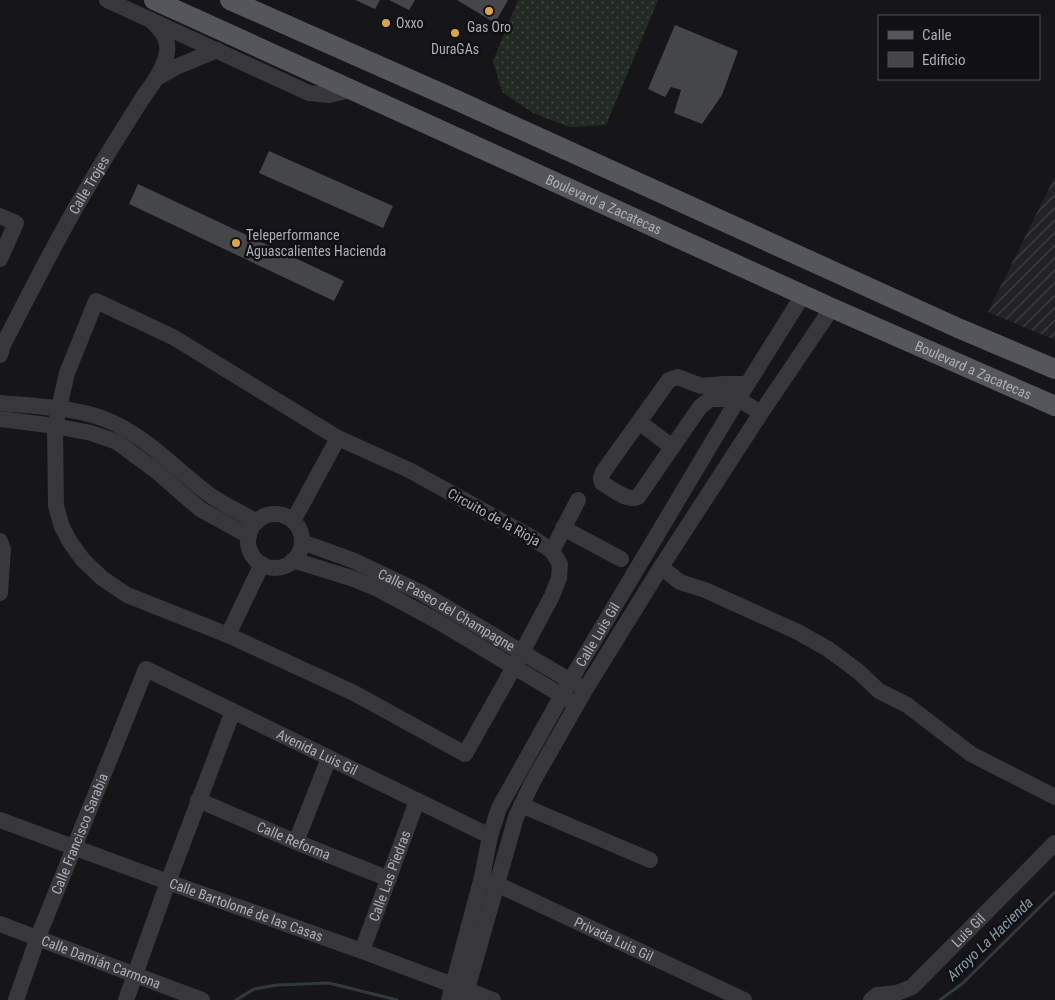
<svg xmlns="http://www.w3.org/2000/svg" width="1055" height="1000" font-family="'Roboto Condensed',sans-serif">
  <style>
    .industrial { fill: url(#industrial-furrows) }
    .grass { fill: url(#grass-dots) }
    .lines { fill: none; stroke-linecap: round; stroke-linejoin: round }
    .stream { stroke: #31393f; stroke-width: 3 }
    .building { fill: #45464a }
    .minor { stroke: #38383c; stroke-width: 16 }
    .major { stroke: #54565b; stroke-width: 20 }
    .poi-dot { fill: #dba44a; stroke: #111113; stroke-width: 2 }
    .labels { text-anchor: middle; stroke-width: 5; stroke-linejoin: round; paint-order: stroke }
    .poi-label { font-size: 14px; fill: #aaaeb6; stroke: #111113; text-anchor: start }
    .street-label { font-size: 14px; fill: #aaaeb6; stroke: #111113 }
    .water-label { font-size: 15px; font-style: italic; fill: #859cad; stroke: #111113 }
  </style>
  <defs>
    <pattern id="industrial-furrows" width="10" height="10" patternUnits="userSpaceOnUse" patternTransform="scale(1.25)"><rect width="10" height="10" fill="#222224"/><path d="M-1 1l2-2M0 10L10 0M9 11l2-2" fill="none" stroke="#3f4042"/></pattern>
    <pattern id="grass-dots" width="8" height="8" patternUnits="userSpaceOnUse" patternTransform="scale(1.25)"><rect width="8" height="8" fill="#232a23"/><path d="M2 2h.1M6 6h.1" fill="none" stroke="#404641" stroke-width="1.8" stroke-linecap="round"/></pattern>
  </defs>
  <rect width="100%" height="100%" fill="#161618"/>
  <path class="industrial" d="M1055,176V340L988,312Z"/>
  <path class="grass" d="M518,0H658L606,125L570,127L533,113L502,92L493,61Z"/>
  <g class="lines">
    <path class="stream" d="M236,1000L254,989L277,985L329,983L397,1000
      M940,1000L963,983L1055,892"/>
  </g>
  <path class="building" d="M355,0H380L375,9Z
    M389,0H415L409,10Z
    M457,0H508L495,23Z
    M675,25L738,51L722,95L702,124L674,113L681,90L671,87L665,97L648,89Z
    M269,151L393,206L383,228L259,173Z
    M138,184L344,281L334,301L129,204Z"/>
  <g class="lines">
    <g class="minor">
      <path d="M107,0L309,93L329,95L351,90"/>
      <path d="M157,78L176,67L217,50"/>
      <path d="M0,216L16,223L0,259"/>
      <path d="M96,301L173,337L338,438L409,470L531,537L552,551L560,564L559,578L552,596L514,667L465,754L354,693L228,635L127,595L102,578L83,560L70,542L62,527L56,506L55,426L67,373Z"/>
      <path id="s1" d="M0,355L3,345C30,293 56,240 86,190C104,159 123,129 142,99C152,84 164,70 167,52C169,38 160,29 151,20"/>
      <path d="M747,384H724L701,386L678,377L669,380L603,472L601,478L602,483C613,489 627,502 638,497L700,407L710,399H738L761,413"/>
      <path d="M0,403C33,406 70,407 102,418C143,433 173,467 207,493C222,504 240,512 257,522"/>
      <path d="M0,419L55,426L91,433L117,442L155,470L200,509L249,536"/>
      <path d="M639,422L672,447"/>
      <circle cx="275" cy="541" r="27"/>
      <path d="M293,521L338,438"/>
      <path d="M563,528L621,559"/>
      <path d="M0,541L3,549L0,593"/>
      <path id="s2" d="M302,542L352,560L422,593L579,686"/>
      <path d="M552,551L578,500"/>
      <path d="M293,560L351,578L376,588L439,622L571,701"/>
      <path d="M661,567L680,582L705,590L798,632L828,649L859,672L879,691L907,705L971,754L1055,797"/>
      <path d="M228,635L262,564"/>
      <path id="s3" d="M198,800L296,842L389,879"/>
      <path d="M521,805L650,860"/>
      <path id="s4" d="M0,820L168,882L362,951L493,1000"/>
      <path d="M296,842L329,758"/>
      <path id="s5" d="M488,880L744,1000"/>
      <path id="s6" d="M0,924L202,1000"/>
      <path id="s7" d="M362,951L417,801"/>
      <path id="s8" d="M16,1000L38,937L146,669L490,836"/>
      <path d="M126,1000L168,882L233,711"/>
      <path id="s9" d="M449,1000L482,877L490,836L499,808L570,681L738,399L803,295"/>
      <path d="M464,1000L516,817L532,783L585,690L661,567L761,413L832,308"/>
      <path id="s10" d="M871,1000L877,995L897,993L912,987L1055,843"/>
    </g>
    <g class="major">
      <path id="s11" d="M154,0L832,308L1055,406"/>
      <path d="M230,0L454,99L958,328L1055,369"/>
    </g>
  </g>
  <g class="poi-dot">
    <circle cx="489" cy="11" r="5"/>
    <circle cx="386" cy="23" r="5"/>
    <circle cx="455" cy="33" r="5"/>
    <circle cx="236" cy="243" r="5"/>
  </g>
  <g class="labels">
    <g class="poi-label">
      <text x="396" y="28">Oxxo</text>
      <text x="489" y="32" text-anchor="middle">Gas Oro</text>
      <text x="455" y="54" text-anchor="middle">DuraGAs</text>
      <text x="246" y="240">Teleperformance<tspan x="246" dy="16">Aguascalientes Hacienda</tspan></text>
    </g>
    <g class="street-label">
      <text dy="5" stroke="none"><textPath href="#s1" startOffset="192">Calle Trojes</textPath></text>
      <text dy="5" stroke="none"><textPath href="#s11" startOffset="494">Boulevard a Zacatecas</textPath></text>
      <text dy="5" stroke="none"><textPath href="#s11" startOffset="899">Boulevard a Zacatecas</textPath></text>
      <text transform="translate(494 517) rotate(29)" y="5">Circuito de la Rioja</text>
      <text dy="5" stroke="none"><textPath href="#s2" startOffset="160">Calle Paseo del Champagne</textPath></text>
      <text dy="5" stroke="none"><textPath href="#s9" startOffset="398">Calle Luis Gil</textPath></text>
      <text dy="5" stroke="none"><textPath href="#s8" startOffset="546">Avenida Luis Gil</textPath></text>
      <text dy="5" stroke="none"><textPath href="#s8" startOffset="178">Calle Francisco Sarabia</textPath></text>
      <text dy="5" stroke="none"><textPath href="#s3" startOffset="104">Calle Reforma</textPath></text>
      <text dy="5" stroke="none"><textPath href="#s7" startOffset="80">Calle Las Piedras</textPath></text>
      <text dy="5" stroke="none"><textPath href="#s4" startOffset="262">Calle Bartolomé de las Casas</textPath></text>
      <text dy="5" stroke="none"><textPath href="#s10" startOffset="124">Luis Gil</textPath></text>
      <text dy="5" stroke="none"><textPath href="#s5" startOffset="139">Privada Luis Gil</textPath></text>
      <text dy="5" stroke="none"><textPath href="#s6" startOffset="108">Calle Damián Carmona</textPath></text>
    </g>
    <g class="water-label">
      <text transform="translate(990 939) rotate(-44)" y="5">Arroyo La Hacienda</text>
    </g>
  </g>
  <rect x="878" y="15" width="162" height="65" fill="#111113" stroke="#4e5054"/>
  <rect x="888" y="31" width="25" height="8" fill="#54565b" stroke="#4e5054"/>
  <text x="922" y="40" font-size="15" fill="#aaaeb6">Calle</text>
  <rect x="888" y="52" width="25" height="15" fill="#45464a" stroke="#4e5054"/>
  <text x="922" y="65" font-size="15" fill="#aaaeb6">Edificio</text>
</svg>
